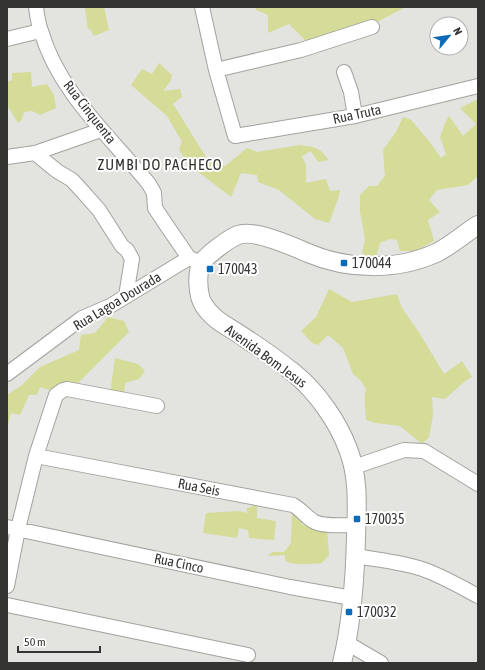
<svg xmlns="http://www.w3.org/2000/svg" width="485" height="670" font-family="'Asap Condensed',sans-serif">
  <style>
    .green { fill: #d4dc97 }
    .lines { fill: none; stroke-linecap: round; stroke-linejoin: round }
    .minor-casing { stroke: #a2a39f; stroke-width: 16 }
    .major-casing { stroke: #a2a39f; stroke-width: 20 }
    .minor { stroke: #fff; stroke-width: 14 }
    .major { stroke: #fff; stroke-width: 18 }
    .poi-dot { fill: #0c6bb8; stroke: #fff; stroke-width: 1.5 }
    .labels { text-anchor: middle; stroke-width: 4; stroke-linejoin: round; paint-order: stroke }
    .street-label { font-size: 14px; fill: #343433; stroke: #fff }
    .poi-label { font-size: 14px; fill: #343433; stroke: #fff; text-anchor: start }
    .neighbourhood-label { font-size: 15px; letter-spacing: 1px; fill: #2f302d; stroke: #fff }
  </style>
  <rect width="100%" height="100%" fill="#e3e3df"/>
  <path class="green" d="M89,7H104L109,30L94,36L90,29L88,30L85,8Z
    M256,7H406L342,40L306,41L289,24L268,33V15L256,10Z
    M159,63L172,75L170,82L163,91L180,89L182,97L173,104L206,157L225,166L247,148L257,152L300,145L313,147L321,151L329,160L318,162L311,151L302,156L306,165V183L326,179L330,191L340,190L338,199L329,223L315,219L279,190L258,182L257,175L241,173L231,197L188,164L179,149L182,142L167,116L131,85L142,69L152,74Z
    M31,72L32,87L47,84L54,95L56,108L40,115L32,111L24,112L21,121L18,123L7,105V82L12,80V73Z
    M478,99V176L468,185L437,190L429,200L440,212L428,220L434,241L415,251H400L397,240L390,239L380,243L374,265L362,252L365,241L363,227L360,212V195L369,186H377L385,176L383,150L396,132L403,117L411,120L429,141L441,158L446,154L440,137L445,123L449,116L463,136L476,124L460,108Z
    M329,289L352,302L397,294L402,308L420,334L444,374L462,361L472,377L464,382L445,399L432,397L433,415L429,437L422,444L400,426L376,423L366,420C366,410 363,399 366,389L361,381L353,374L343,348L328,335L318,345L312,343L301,331L316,317Z
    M108,317L124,321L129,332L75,386L49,390L40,387L37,395H29L20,415L11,413L7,429V395L22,385L40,367L79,350L81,335L95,333Z
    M115,358L138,364L145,371L139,379L125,383L124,397L110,394Z
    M251,499L259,502L257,506V518L276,521L274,540L249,538L248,530L239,528L237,538L203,533L206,513L239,511L247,513V508L252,507Z
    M292,512L300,513L302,525L327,528L329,555L322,563C310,564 296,566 285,561V555L268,556L272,552H284L291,543Z"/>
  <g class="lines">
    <g class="minor-casing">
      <path id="minor" d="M36,7C37,15 38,23 41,31C59,93 110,136 149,184L154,193L155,208L167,226L189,258L202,263
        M202,7L216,70L235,136L355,116L478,86
        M7,39L40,31
        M216,70L301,50L372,27
        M344,72L351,92L355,116
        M35,153L57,171L72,180L83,192L99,210L122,246L127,250L132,259L126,296
        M7,157L35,153L101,130
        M7,374L82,318L110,306L189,258
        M36,456L293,505C302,510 305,516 313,521C322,527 345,525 356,525
        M354,467L404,450L424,451L478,484
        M7,527L290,587L352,598
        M355,556C378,560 403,562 425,570C444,577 461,587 478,596
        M7,586L18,529L36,456L56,395L63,390L67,389L157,406
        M7,605L248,655
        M347,643L381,663"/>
    </g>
    <g class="major-casing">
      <path id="major" d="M342,663C352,622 355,579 356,537C357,507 359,477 348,449C338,422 317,392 295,374C279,361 262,349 245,338C230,327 213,321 203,304C198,295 196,273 202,263C206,255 230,238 238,235C254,229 292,246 308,253C348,270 396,271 436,253C449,247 465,233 478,225"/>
    </g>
    <use href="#minor" class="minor"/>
    <use href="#major" class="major"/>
  </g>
  <g class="poi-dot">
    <rect x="340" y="259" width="8" height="8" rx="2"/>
    <rect x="206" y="265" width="8" height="8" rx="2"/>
    <rect x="353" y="515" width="8" height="8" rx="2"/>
    <rect x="345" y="608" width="8" height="8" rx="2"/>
  </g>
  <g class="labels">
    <g class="street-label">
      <text transform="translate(90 112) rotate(52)" y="5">Rua Cinquenta</text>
      <text transform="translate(357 114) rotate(-12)" y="5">Rua Truta</text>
      <text transform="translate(117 301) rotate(-31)" y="5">Rua Lagoa Dourada</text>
      <text transform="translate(266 356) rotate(36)" y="5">Avenida Bom Jesus</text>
      <text transform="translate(199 487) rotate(11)" y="5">Rua Seis</text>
      <text transform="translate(179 563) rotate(12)" y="5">Rua Cinco</text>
    </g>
    <g class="poi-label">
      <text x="352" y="268">170044</text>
      <text x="218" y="274">170043</text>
      <text x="365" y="524">170035</text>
      <text x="357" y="617">170032</text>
    </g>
    <g class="neighbourhood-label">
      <text x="160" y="170">ZUMBI DO PACHECO</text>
    </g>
  </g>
  <rect width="485" height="670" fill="none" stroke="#343433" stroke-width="16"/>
  <g transform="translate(449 36) rotate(61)"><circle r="19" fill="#ffffff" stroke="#aeaead"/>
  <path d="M0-3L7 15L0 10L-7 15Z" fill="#0c6bb8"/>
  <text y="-6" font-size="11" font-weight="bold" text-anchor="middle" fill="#343433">N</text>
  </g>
  <path d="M18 646v6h82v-6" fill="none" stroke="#343433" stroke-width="2"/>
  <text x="24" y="646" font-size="12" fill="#343433" stroke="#ffffff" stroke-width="3" paint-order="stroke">50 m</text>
</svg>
